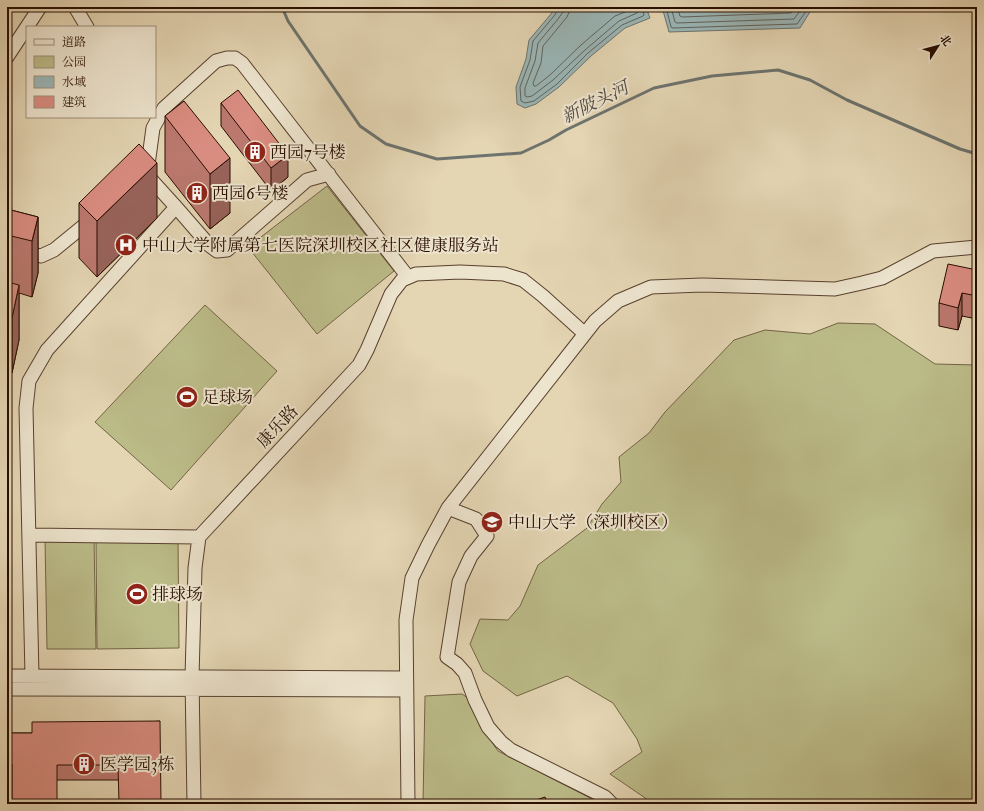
<svg xmlns="http://www.w3.org/2000/svg" width="984" height="811" font-family="'IM FELL Double Pica','Noto Serif SC',serif">
  <style>
    .green { fill: #bb8; stroke: #726444 }
    .water { fill: #9ab6b7; stroke: #6d736e }
    .lines { fill: none; stroke-linecap: round; stroke-linejoin: round }
    .shore { stroke: #62625c; stroke-width: 1 }
    .stream { stroke: #6d736e; stroke-width: 3 }
    .minor-casing { stroke: #58402e; stroke-width: 15 }
    .minor { stroke: #ede4ce; stroke-width: 13 }
    .wall { fill: #bb786e; stroke: #290e01 }
    .shaded-wall { fill: #98625a; stroke: #290e01 }
    .building { fill: #d98c80; stroke: #290e01 }
    .labels { text-anchor: middle; stroke-width: 4; stroke-linejoin: round; paint-order: stroke }
    .poi-label { font-size: 17px; fill: #290e01; stroke: #ede4ce; text-anchor: start }
    .street-label { font-size: 17px; fill: #290e01; stroke: #ede4ce }
    .water-label { font-size: 18px; font-style: italic; fill: #514941; stroke: #ede4ce }
  </style>
  <rect width="100%" height="100%" fill="#e4d5b3"/>
  <filter id="stains"><feTurbulence type="fractalNoise" baseFrequency=".005" numOctaves="4"/><feColorMatrix values="0 0 0 0 .2 0 0 0 0 .09 0 0 0 0 .02 0 0 0 .5 -.17"/></filter>
  <radialGradient id="worn" r=".72"><stop offset=".6" stop-color="#630" stop-opacity="0"/><stop offset="1" stop-color="#630" stop-opacity=".3"/></radialGradient>
  <path class="green" d="M327,186L394,271L317,334L248,247Z
    M205,305L277,371L171,490L95,422Z
    M838,323L875,324L935,364L977,365V804H654L610,774L642,752L637,739L613,703L567,676L517,696L483,671L470,644L480,619L508,620L520,606L538,565L587,528L602,504L621,482L619,457L649,433L665,412L734,340L765,330L810,334Z
    M45,539H94L96,649H47Z
    M96,539H178L179,648L97,649Z
    M462,694L465,696L467,698L479,723L498,751L602,804H423L425,696Z"/>
  <path class="water" d="M555,7H646L650,18L625,28L591,56L559,87L536,104L525,108L517,104L516,87L526,59L529,40L551,14Z
    M662,7H813L800,28L669,32Z"/>
  <g class="lines">
    <path class="shore" d="M558,7V10L554,16L533,41L530,60L520,87L521,101L525,103L534,101L557,84L588,53L622,25L643,16L644,15L642,7
      M563,7V12L558,19L538,43L535,61L525,88V96L527,97L532,96L553,80L585,50L619,21L637,13L638,12L637,7
      M569,7V12L567,17L543,46L541,63L533,83L534,86H536L550,75L581,45L615,16L630,10L631,7
      M666,7L671,27L673,28L797,24L809,7
      M671,7L675,22L677,23L794,19L803,7
      M677,7L680,16L682,17L791,13L796,7"/>
    <path class="stream" d="M282,7L288,21L360,126L386,144L437,159L521,153L549,140L566,130L654,88L712,76L778,70L810,80L847,100L960,149L977,154"/>
    <g class="minor-casing">
      <path id="minor" d="M75,7L87,27
        M7,57L40,7
        M147,172L153,128L164,108L216,61L227,58H235L242,63L408,277
        M147,175L176,207L209,245L217,251L227,250L307,180L329,174
        M7,248L41,256L54,250L92,219
        M448,508L476,519L487,536L471,556L459,582L447,657L457,664L465,673L475,700L488,727L501,742L511,750L605,797L612,804
        M29,535L199,537
        M7,676L406,678
        M32,676L26,408L29,381L47,350L176,207
        M7,689L406,690
        M194,804L192,677L195,568L199,537L359,365L367,350L391,294L402,280L416,274L460,272L504,274L523,280L543,296L585,334
        M408,804L406,620L412,578L428,545L448,508L595,321L618,301L651,287L702,285L835,289L862,283L882,278L933,251L977,247"/>
    </g>
    <use href="#minor" class="minor"/>
  </g>
  <path class="wall" d="M184,101L230,213L210,229L165,172V116Z
    M221,103L288,177L271,191L221,126Z
    M79,203L157,218L97,277L79,258Z
    M7,209L38,217V273L32,297L19,293V340L12,373L7,372Z
    M977,270V319L962,316L958,330L939,326V303Z
    M160,721L118,780H7V733H32Z"/>
  <path class="shaded-wall" d="M288,155V177L271,191V168Z
    M230,158V213L210,229V174Z
    M157,163V218L97,277V221Z
    M38,217V273L32,297V241Z
    M19,285V340L12,373V318Z
    M962,293V316L958,330V308Z"/>
  <path class="building" d="M238,90L288,155L271,168L221,103Z
    M184,101L230,158L210,174L165,116Z
    M139,144L157,163L97,221L79,203Z
    M7,209L38,217L32,241L7,235Z
    M948,264L977,270V296L962,293L958,308L939,303Z
    M7,282L19,285L12,318L7,317Z
    M160,721L161,804H119L118,765H57V804H12V764H7V733H32V722Z
    M545,797L548,804H525Z"/>
  <defs>
    <g id="building-disc" transform="scale(1.15)"><circle r="9.5" fill="#8f2418" stroke="#ede4ce"/><path d="M-4-6H4V6H1V3H-1V6H-4ZM-2.5-4.3h1.7v1.8h-1.7ZM.8-4.3h1.7v1.8H.8ZM-2.5-1h1.7V.8h-1.7ZM.8-1h1.7V.8H.8Z" fill="#fff"/></g>
    <g id="hospital-disc" transform="scale(1.15)"><circle r="9.5" fill="#8f2418" stroke="#ede4ce"/><path d="M-5-5h3v3.5h4V-5h3V5h-3V1.5h-4V5h-3Z" fill="#fff"/></g>
    <g id="stadium-disc" transform="scale(1.15)"><circle r="9.5" fill="#8f2418" stroke="#ede4ce"/><path d="M0-5a6.5 5 0 1 0 0 10a6.5 5 0 1 0 0-10ZM-3.5-1.8h7v3.6h-7Z" fill="#fff"/></g>
    <g id="university-disc" transform="scale(1.15)"><circle r="9.5" fill="#8f2418" stroke="#ede4ce"/><path d="M0-5L7-2L0 1L-7-2ZM-4 1L0 2.5L4 1V4Q0 6-4 4Z" fill="#fff"/></g>
  </defs>
  <g fill-rule="evenodd">
    <use href="#building-disc" x="255" y="152"/>
    <use href="#building-disc" x="197" y="193"/>
    <use href="#hospital-disc" x="126" y="245"/>
    <use href="#stadium-disc" x="187" y="397"/>
    <use href="#university-disc" x="492" y="522"/>
    <use href="#stadium-disc" x="137" y="594"/>
    <use href="#building-disc" x="84" y="764"/>
  </g>
  <g class="labels">
    <g class="poi-label">
      <text x="270" y="158">西园7号楼</text>
      <text x="212" y="199">西园6号楼</text>
      <text x="142" y="251">中山大学附属第七医院深圳校区社区健康服务站</text>
      <text x="202" y="403">足球场</text>
      <text x="508" y="528">中山大学（深圳校区）</text>
      <text x="152" y="600">排球场</text>
      <text x="100" y="770">医学园3栋</text>
    </g>
    <g class="street-label">
      <text transform="translate(277 426) rotate(-47)" y="6">康乐路</text>
    </g>
    <g class="water-label">
      <text transform="translate(595 102) rotate(-26)" y="6">新陂头河</text>
    </g>
  </g>
  <rect width="984" height="811" fill="none" stroke="#e4d5b3" stroke-width="24"/>
  <rect x="8" y="8" width="968" height="795" fill="none" stroke="#290e01" stroke-width="2"/>
  <rect x="12" y="12" width="960" height="787" fill="none" stroke="#290e01"/>
  <rect x="26" y="26" width="130" height="92" fill="#ede4ce" stroke="#9f8e7c"/>
  <rect x="34" y="39" width="20" height="6" fill="#ede4ce" stroke="#9f8e7c"/>
  <text x="62" y="46" font-size="12" fill="#290e01">道路</text>
  <rect x="34" y="56" width="20" height="12" fill="#bbbb88" stroke="#9f8e7c"/>
  <text x="62" y="66" font-size="12" fill="#290e01">公园</text>
  <rect x="34" y="76" width="20" height="12" fill="#9ab6b7" stroke="#9f8e7c"/>
  <text x="62" y="86" font-size="12" fill="#290e01">水域</text>
  <rect x="34" y="96" width="20" height="12" fill="#d98c80" stroke="#9f8e7c"/>
  <text x="62" y="106" font-size="12" fill="#290e01">建筑</text>
  <g transform="translate(938 46) rotate(54)" stroke="#ede4ce" stroke-width="3" paint-order="stroke">
  <path d="M0-3L7 15L0 10L-7 15Z" fill="#290e01"/>
  <text y="-6" font-size="11" font-weight="bold" text-anchor="middle" fill="#290e01">北</text>
  </g>
  <rect width="100%" height="100%" filter="url(#stains)"/>
  <rect width="100%" height="100%" fill="url(#worn)"/>
</svg>
